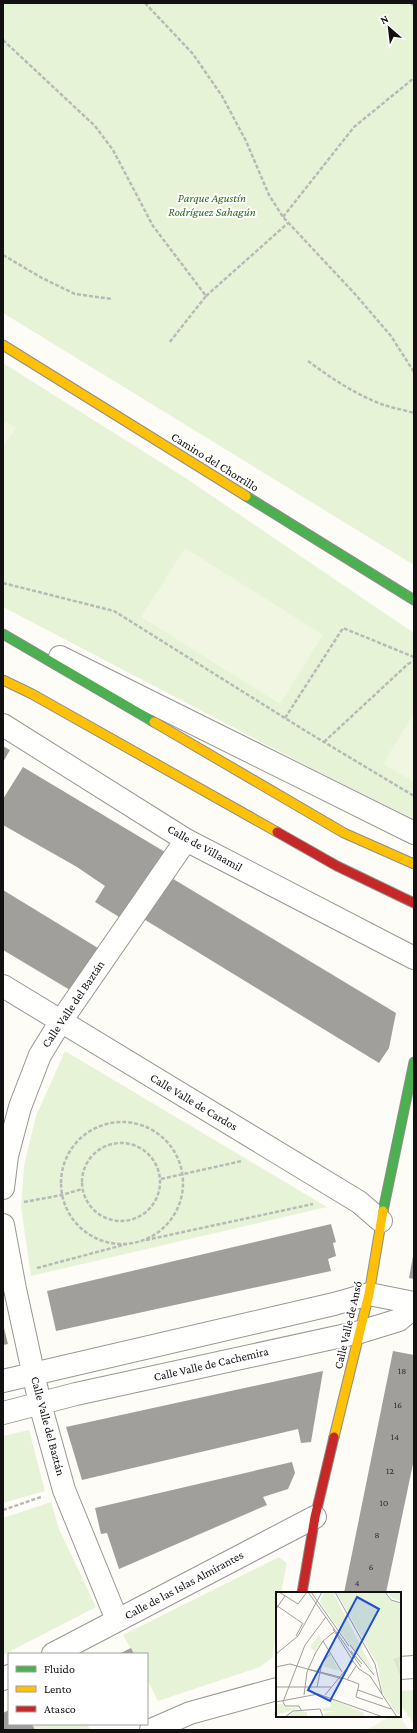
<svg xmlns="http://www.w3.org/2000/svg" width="417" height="1733" font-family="'Crimson Pro',serif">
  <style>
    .green { fill: #e7f3d7 }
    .pitch { fill: #f0f6e1 }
    .building { fill: #a19f9c }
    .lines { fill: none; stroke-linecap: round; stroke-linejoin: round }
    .street-casing { stroke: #979795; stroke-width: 24 }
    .fast-casing { stroke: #8e8d8b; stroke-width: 11 }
    .slow-casing { stroke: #8e8d8b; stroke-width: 11 }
    .jam-casing { stroke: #8e8d8b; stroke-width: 11 }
    .path { stroke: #b9b9b8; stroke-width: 2.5; stroke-dasharray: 4 2; stroke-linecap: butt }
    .street { stroke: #fffffe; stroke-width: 22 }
    .fast { stroke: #4caf50; stroke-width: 9 }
    .slow { stroke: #ffc107; stroke-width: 9 }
    .jam { stroke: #c62828; stroke-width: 9 }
    .labels { text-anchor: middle; stroke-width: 4; stroke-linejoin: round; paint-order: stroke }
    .number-label { font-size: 10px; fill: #353434 }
    .park-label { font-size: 12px; font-style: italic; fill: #2f6b1f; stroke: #fff }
    .street-label { font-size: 12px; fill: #111; stroke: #fff }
    .inset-road { fill: none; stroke: #9f9e9b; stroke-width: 1 }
    .view { fill: #1d4ed8; fill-opacity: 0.15; stroke: #1d4ed8; stroke-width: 2 }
    .inset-edge { fill: none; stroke: #111; stroke-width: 2 }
  </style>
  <rect width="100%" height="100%" fill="#fdfcf7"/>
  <path class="green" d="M3,3H414V565L3,313Z
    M3,363L184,477L414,633V819L311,768L3,607Z
    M65,1051L327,1207L31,1276L21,1207L24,1166L36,1116Z
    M29,1430L45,1491L3,1503V1436Z
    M51,1502L59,1529L96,1607L3,1655V1518Z
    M279,1557L287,1563L281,1593H277V1620L273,1657L260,1667L158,1701L147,1679V1654H134L123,1635Z
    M414,1690V1724L400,1704V1691Z
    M32,1724H87L90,1730H35Z"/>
  <path class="pitch" d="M3,420L16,428L3,447Z
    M185,548L323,635L280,704L141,617Z
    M414,713V782L383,764Z
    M390,1716H399L409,1730H367Z"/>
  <path class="building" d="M3,746L10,750L3,762Z
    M23,767L165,852L119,917L95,902L105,886L77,867L3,825V799Z
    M170,877L396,1013L389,1048L379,1063L142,918Z
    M3,890L98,948L70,990L3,950Z
    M331,1224L336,1242L333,1243L336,1256L328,1259L331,1271L56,1331L47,1291Z
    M413,1256H414V1279L409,1278Z
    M3,1324L8,1344L3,1345Z
    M393,1351L414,1355V1459L386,1593H344Z
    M323,1371L311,1442L301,1443L298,1429L82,1480L66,1427Z
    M292,1462L295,1473L288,1489L263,1497L267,1505L119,1569L107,1533L101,1534L95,1508Z
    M131,1648L134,1654H119Z
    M9,1710V1724H32L35,1730H3V1713Z"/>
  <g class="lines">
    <g class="street-casing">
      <path id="street" d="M60,657L414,833
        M3,725L186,840L414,958
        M3,986L359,1202L381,1221
        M3,1188L7,1156L20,1107L40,1055L61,1021L186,840
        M3,1225L15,1289L40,1404L64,1490L117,1620
        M3,1381L334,1304L369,1294L414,1303
        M3,1413L76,1394L360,1332L399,1320L414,1307
        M53,1654L315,1517
        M400,1668L414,1667
        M3,1679L9,1676
        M151,1730L190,1713L277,1689"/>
    </g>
    <g class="fast-casing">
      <path id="fast" d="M246,496L414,600
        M3,634L154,722
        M383,1211L414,1062"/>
    </g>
    <g class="slow-casing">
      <path id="slow" d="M3,345L246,496
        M3,680L32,694L277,832
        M154,722L344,833L414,864
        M334,1437L369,1294L383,1211"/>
    </g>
    <g class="jam-casing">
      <path id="jam" d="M277,832L337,866L414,903
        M302,1593L315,1517L334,1437"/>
    </g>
    <path class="path" d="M145,3L193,54L222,96L246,141L269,195L283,217L355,294L391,336L414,372
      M411,3L414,6
      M3,40L95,126L113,150L153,226L206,296L169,343
      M283,217L354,127L414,78
      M3,255L42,278L75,294L112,299
      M206,296L288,223
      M308,361C331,378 356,395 384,405C393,408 404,410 414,413
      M3,583L114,611L304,730L414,796
      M285,718L343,628L414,657
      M324,742L408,664L414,661
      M61 1183a61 61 0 1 1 122 0a61 61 0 1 1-122 0Z
      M82 1182a39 39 0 1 1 78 0a39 39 0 1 1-78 0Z
      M161,1179L242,1161
      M24,1202L62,1195L82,1189
      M146,1240L313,1204
      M37,1268L127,1244
      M3,1510L41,1497"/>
    <use href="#street" class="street"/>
    <use href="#fast" class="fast"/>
    <use href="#slow" class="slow"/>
    <use href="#jam" class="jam"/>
  </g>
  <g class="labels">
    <g class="number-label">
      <text x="402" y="1374">18</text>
      <text x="398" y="1408">16</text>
      <text x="395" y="1440">14</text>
      <text x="390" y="1474">12</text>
      <text x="384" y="1506">10</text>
      <text x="377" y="1538">8</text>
      <text x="371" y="1570">6</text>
      <text x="357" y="1586">4</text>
    </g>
    <g class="park-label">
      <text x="212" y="202">Parque Agustín<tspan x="212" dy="14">Rodríguez Sahagún</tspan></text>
    </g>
    <g class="street-label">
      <text transform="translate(215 462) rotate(32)" y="4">Camino del Chorrillo</text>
      <text transform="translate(205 848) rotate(29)" y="4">Calle de Villaamil</text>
      <text transform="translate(73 1004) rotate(-56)" y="4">Calle Valle del Baztán</text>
      <text transform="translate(194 1102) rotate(31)" y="4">Calle Valle de Cardos</text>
      <text transform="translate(348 1325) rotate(-77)" y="4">Calle Valle de Ansó</text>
      <text transform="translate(211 1364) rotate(-13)" y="4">Calle Valle de Cachemira</text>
      <text transform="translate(48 1426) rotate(75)" y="4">Calle Valle del Baztán</text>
      <text transform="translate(184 1585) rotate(-28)" y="4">Calle de las Islas Almirantes</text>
    </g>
  </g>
  <g transform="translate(276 1592)">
    <rect width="125" height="125" fill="#fdfcf7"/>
    <path d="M48,0H57L98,80L81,63L44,10ZM60,0H108L114,8L125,12V123L121,122L107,101L101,71ZM111,0H125V9L116,6ZM43,42L46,49L39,59L34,55ZM54,63L64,79L46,74ZM54,106L88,121V125L48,124V121L60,119H47V116L55,115ZM0,112H7L8,115L24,116L0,123ZM21,119L31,120V125L11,124Z" fill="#e7f3d7"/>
    <path d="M125,64L123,72L125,85L117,67Z" fill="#d8eac5"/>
    <path class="inset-road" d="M3,0L22,12L31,0M32,0L85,75M35,0L73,54M59,0L99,72L106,102M109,0L115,8L125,11M0,13L26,31M0,17L9,4M57,37L77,69L83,77L94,84L121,125M20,44L27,31M47,49L66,80M74,53L98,83M75,59L86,72M0,62L22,44L46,0M0,75L14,72L66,87M32,77L64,85L83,92M71,88L80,74M83,92L80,105L115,117M0,95H55M41,95L46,71L55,61M82,98L107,107M28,103L31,80L40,60L47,49L58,40M49,103L77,69M0,110L42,102L107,125M25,118L23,114H9L7,110L29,53L50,25M9,125L17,119L44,117L47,125"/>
    <path class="view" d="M81,5L103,17L54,109L32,98Z"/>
    <rect width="125" height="125" class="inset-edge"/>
  </g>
  <rect width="417" height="1733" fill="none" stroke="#111111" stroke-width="8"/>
  <rect x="8" y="1653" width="140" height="72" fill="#ffffff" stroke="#a0a0a0"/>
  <rect x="16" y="1666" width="20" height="6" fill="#4caf50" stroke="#a0a0a0"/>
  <text x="44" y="1673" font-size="12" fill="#111111">Fluido</text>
  <rect x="16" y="1686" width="20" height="6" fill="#ffc107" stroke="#a0a0a0"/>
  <text x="44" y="1693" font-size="12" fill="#111111">Lento</text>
  <rect x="16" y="1706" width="20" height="6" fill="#c62828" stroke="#a0a0a0"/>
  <text x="44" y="1713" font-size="12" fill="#111111">Atasco</text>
  <g transform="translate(389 28) rotate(332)" stroke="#ffffff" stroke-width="3" paint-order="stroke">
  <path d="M0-3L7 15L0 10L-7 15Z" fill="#111111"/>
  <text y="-6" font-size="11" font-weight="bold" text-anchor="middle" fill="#111111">N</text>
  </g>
</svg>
